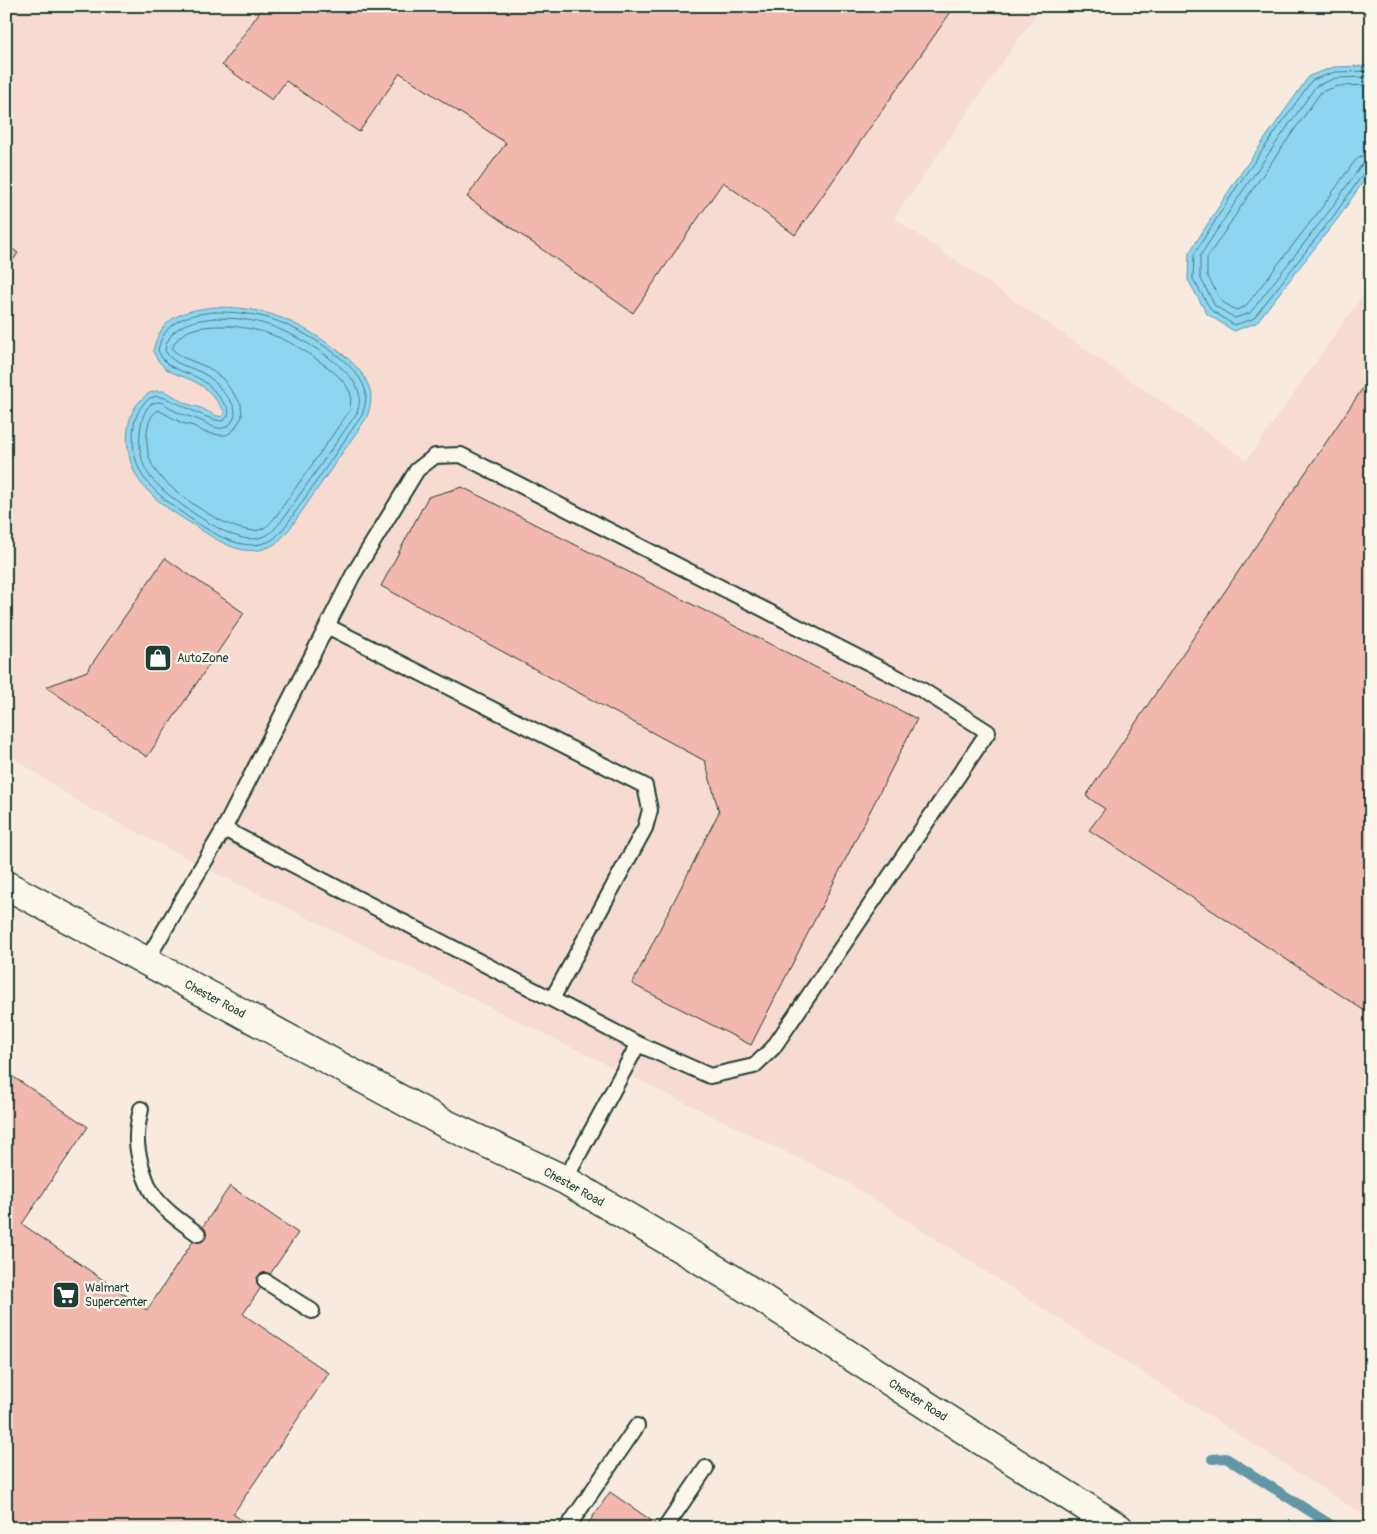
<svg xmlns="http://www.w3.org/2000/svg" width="1377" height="1534" font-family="Pangolin,sans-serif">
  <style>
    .built { fill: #f7dbd0 }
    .water { fill: #8ed5f0; stroke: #6298a5 }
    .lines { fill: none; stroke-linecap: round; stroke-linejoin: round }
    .shore { stroke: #4b7a7f; stroke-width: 1 }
    .stream { stroke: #6298a5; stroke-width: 10 }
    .building { fill: #f2b7ad; stroke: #1f3d34 }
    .service-casing { stroke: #1f3d34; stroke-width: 18 }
    .tertiary-casing { stroke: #1f3d34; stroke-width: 31 }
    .service { stroke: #fbf7ec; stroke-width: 14 }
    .tertiary { stroke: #fbf7ec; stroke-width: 28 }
    .labels { text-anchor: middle; stroke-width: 4.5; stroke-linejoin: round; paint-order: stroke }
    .poi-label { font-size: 12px; fill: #1f3d34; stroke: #fbf7ec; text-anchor: start }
    .street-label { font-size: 12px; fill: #1f3d34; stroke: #fbf7ec }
  </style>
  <rect width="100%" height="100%" fill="#f9eadf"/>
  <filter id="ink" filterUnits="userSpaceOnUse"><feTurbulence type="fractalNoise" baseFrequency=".02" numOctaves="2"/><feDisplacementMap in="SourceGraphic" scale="10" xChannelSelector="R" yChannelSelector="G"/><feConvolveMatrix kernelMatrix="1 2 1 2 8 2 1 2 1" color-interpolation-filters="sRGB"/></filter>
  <g filter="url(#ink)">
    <path class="built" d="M6,6H1042L894,218L1247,460L1371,283V1520L847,1182L234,882L85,806L6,753Z"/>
    <path class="water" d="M1371,66V170L1339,217L1256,323L1234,331L1207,314L1188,280L1189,253L1234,183L1309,76L1334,67Z
      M215,307C264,307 293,319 333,347C347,357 363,370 369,387C373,396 370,408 367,417L291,527C284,535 279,543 269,547C241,559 214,538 192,524C174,513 154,500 141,483C125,462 121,421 140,401C146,395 150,391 159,391C168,390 175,398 183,402C189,405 195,406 201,408C209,412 212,415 222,417L225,412C217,402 210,390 199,384C178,372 164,376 153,351C160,317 184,310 215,307Z"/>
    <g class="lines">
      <path class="shore" d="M1371,71L1335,72L1312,80L1238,185L1194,254L1193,279L1211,310L1234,325L1253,319L1335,214L1365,171L1371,168
        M1371,77L1336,78L1316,86L1244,189L1200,256V277L1215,306L1235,318L1250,313L1330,210L1360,167L1364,163L1371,162
        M1371,85L1338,86L1321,92L1250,193L1207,258V275L1221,301L1236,310L1245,307L1323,206L1354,162L1361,156L1371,154
        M215,312C232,312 248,313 264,317C293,324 356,359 365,389C367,397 365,407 362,415L287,524C280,532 275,541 264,543C255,546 244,545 234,542C210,535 152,495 141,473C133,457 132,441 134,424C136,414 143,400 153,397C165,392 204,421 223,421L228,416C230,409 227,407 223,402C216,393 211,386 202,380C185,370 166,371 158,350C164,320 189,314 215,312Z
        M215,318C232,318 249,319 265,324C292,332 348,363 358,390C361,397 359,406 357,413L282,520C276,527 271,535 262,537C254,540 244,539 236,536C215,530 162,494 149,475C145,469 142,462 141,454C138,442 139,401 159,402C165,403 170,408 175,411C182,415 190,416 197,419C207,423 221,435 231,423C238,414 235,407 229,399C221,390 216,381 206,375C192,366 172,366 165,350C169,325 194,320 215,318Z
        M230,326C266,329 290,340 319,361C332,370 344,379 351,394L350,410L276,516C271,522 267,528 259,530C234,537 169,491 155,470C148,459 146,446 147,433C148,423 150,416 158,410L182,423L194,426L204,432L219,435H226L233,431L242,417L241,404L223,379L207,367L182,357L172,349C180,325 209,326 230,326Z"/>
      <path class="stream" d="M1212,1459L1226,1458L1336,1528"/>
    </g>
    <path class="building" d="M264,6H955L795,235L723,182L633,313L467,197L506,143L400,73L359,132L286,81L272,100L222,65Z
      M6,244L18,253L6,270Z
      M1369,379L1371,380V1015L1089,830L1105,809L1086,796Z
      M462,487L917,719L751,1045L632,984L719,812L705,761L381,586L428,497Z
      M165,558L244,613L147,757L46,687L87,671Z
      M9,1074L88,1127L22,1224L147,1310L230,1186L298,1233L243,1314L329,1373L233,1514L253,1528H6V1077Z
      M610,1492L655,1523L652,1528H585Z"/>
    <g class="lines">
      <g class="service-casing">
        <path id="service" d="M327,626L645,786L650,810L645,828L552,999
          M224,829L353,575L417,470L435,456L461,455L922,690L988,732L773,1048L754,1066L710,1076L638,1044
          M146,961L224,829L638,1044L565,1180
          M141,1109C139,1118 137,1127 137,1136C136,1153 145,1182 154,1196C165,1211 183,1223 198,1234
          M265,1281L312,1311
          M567,1528L637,1426
          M665,1528L706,1468"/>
      </g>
      <g class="tertiary-casing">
        <path id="tertiary" d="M6,885L446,1124L565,1180L729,1277L971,1434L1119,1528"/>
      </g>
      <use href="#service" class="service"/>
      <use href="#tertiary" class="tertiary"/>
    </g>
  </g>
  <defs>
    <g id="shop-square" transform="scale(1.4375)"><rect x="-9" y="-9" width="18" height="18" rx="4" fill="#1f3d34" stroke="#fbf7ec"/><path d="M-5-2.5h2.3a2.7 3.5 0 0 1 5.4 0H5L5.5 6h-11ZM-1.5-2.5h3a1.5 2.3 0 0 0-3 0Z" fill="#fff"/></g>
    <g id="supermarket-square" transform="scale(1.4375)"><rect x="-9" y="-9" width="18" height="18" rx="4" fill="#1f3d34" stroke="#fbf7ec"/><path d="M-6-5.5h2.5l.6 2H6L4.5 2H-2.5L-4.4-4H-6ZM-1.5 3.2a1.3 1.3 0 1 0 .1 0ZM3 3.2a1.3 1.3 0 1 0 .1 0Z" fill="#fff"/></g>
  </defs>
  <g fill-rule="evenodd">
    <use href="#shop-square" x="158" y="658"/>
    <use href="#supermarket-square" x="66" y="1295"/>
  </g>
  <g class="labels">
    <g class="poi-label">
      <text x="177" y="662">AutoZone</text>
      <text x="85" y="1292">Walmart<tspan x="85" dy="14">Supercenter</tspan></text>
    </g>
    <g class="street-label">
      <text transform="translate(215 999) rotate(28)" y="4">Chester Road</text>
      <text transform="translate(574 1187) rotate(29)" y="4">Chester Road</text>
      <text transform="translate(918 1400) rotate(33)" y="4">Chester Road</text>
    </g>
  </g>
  <rect width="1377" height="1534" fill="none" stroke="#fbf7ec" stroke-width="25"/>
  <rect x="12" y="12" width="1352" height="1509" fill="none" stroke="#1f3d34" stroke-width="2" filter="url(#ink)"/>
</svg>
